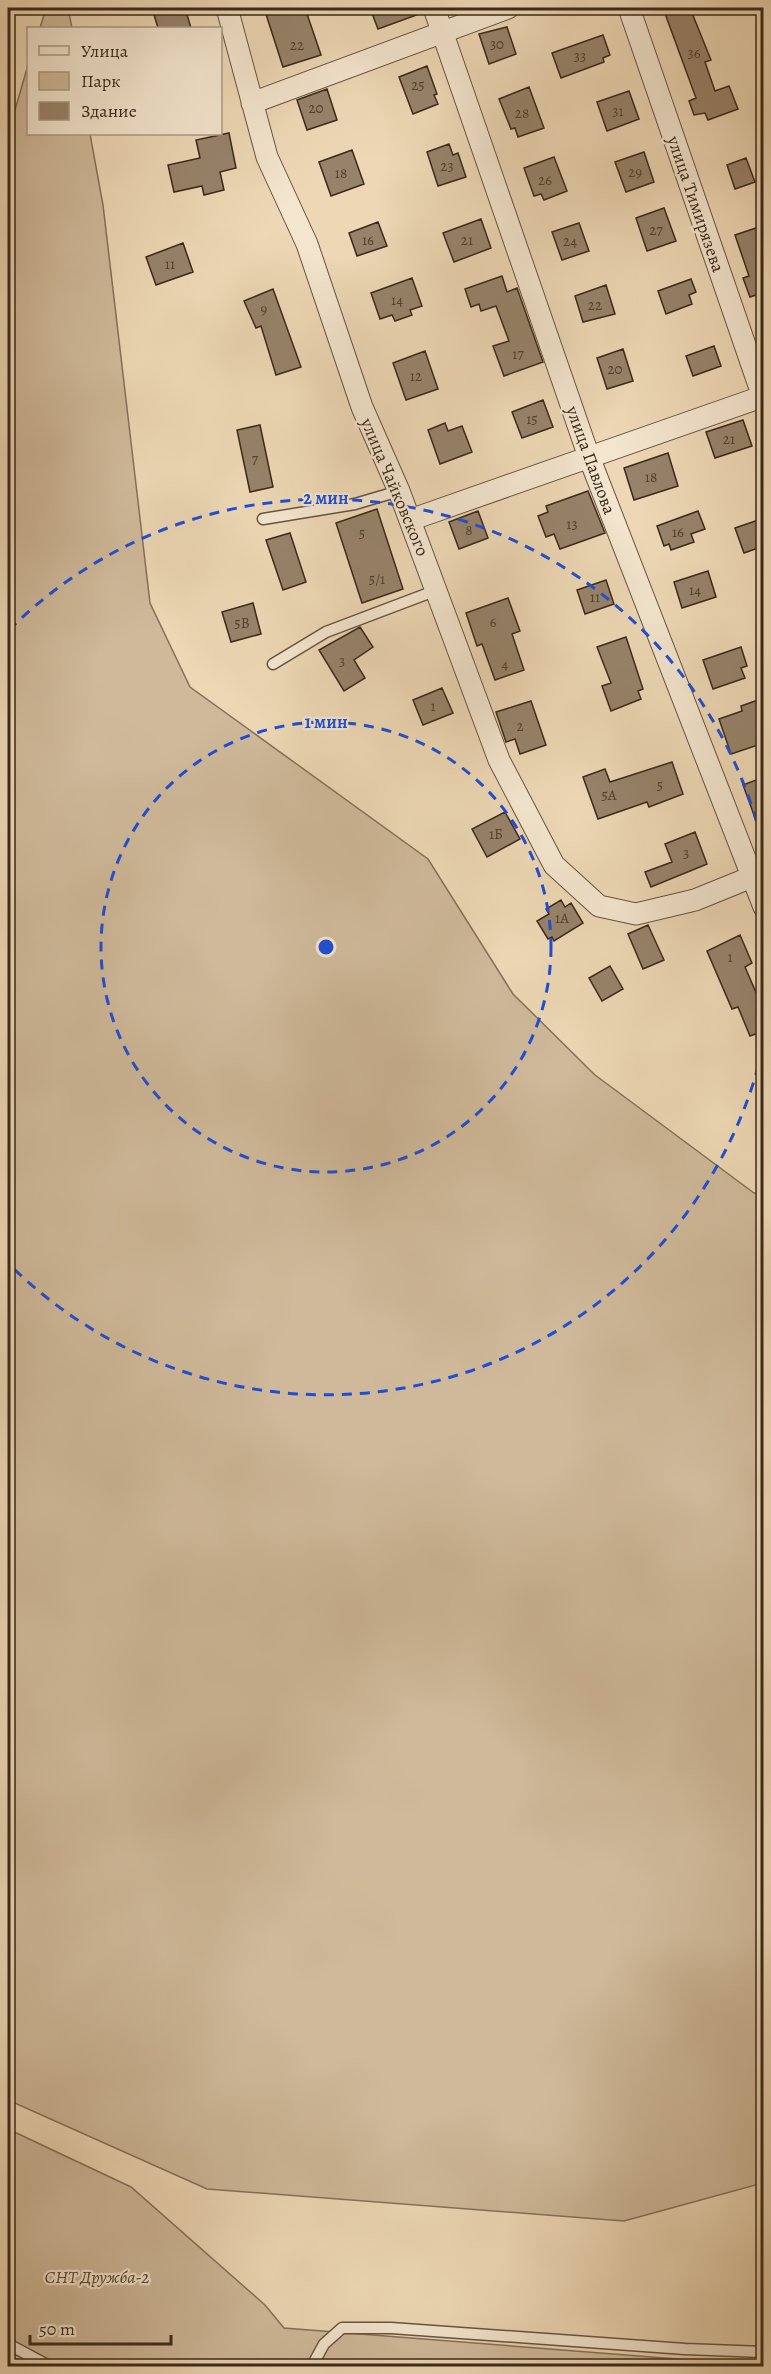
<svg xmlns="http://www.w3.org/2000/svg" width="771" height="2374" font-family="Alegreya,serif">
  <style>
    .green { fill: #cfb99a; stroke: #84715a; stroke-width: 1.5 }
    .building { fill: #97836b; stroke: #3a291b; stroke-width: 1.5 }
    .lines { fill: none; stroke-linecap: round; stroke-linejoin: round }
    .lane-casing { stroke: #675441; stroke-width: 13 }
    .street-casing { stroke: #675441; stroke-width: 23 }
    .lane { stroke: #f3e5ce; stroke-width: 10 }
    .street { stroke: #f3e5ce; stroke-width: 21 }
    .ring { fill: none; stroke: #1d4ed8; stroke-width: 3; stroke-dasharray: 10 8 }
    .labels { text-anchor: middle; stroke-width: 4.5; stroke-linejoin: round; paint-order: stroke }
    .number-label { font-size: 15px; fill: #51402f }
    .street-label { font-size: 18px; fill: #3a291b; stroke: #f3e5ce }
    .park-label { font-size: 18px; font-style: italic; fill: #584634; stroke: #f3e5ce }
    .centre { fill: #1d4ed8; stroke: #f3e5ce; stroke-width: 3 }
    .ring-label { font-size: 18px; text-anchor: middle; font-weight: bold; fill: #1d4ed8; stroke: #f3e5ce; stroke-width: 4.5; stroke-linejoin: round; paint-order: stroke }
  </style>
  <rect width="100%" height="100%" fill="#edd7b4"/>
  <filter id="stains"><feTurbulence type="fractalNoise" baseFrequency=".00333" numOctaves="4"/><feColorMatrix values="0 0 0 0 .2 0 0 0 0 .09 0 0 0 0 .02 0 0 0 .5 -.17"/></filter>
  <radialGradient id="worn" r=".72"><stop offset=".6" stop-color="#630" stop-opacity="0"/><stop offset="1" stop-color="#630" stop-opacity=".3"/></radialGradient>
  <path class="green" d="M46,8H68L72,28H40Z
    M28,65V134H90L103,205L150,603L190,687L428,859L513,994L595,1075L754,1193L763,1192V2183L624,2221L207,2189L8,2100V134Z
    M8,2129L131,2187L265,2305L284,2328L690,2360L764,2363L763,2366H8Z"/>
  <path class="building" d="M152,8H185L191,28H158Z
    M264,8H305L321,55L283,67Z
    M370,8H422V13L378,29Z
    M663,8H690L711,60L705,62L715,91L729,86L738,109L708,120L705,113L694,115L689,101L696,98Z
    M507,27L516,54L489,64L479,34Z
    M603,35L610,55L603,58L604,62L561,78L552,53Z
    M427,66L437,94L434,95L438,104L413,114L399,77Z
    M529,87L544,128L518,137L515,128L511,129L499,99Z
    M327,89L337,120L307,130L297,100Z
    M629,91L639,119L607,131L597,102Z
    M229,133L236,168L220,172L224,190L204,195L202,186L174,192L168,165L200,158L196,140Z
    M449,144L453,155L458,153L466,177L438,186L427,152Z
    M352,150L364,184L331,196L319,162Z
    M644,152L654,182L626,192L615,162Z
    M554,157L567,191L544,200L541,194L534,196L524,168Z
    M746,158L755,182L735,189L727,165Z
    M664,208L676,241L647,251L636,218Z
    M481,219L491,248L454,262L443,233Z
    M378,222L387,246L357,256L349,233Z
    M579,223L589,251L562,260L552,232Z
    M759,227L764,240V309L761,310L756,295L750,297L743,278L749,276L735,235Z
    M183,243L193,272L156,285L146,257Z
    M502,276L507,292L517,288L543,362L504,376L493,346L509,341L496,306L481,311L479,304L471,307L465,289Z
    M412,278L422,306L410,310L412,315L395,321L392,315L380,319L371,293Z
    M691,279L696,292L689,295L692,304L666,314L658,291Z
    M606,285L615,314L583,322L575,296Z
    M273,289L301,367L276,375L261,326L256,328L244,301Z
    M714,346L721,366L693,376L686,356Z
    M623,349L633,381L607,389L597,358Z
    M425,351L438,389L406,400L393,363Z
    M543,400L553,427L522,438L512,412Z
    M743,420L752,446L715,458L706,432Z
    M445,423L448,431L462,426L472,452L440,464L428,430Z
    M260,425L273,487L250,492L237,430Z
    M668,453L678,486L634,500L624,468Z
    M588,491L605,533L560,549L554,534L546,537L538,516L548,512L546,506Z
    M377,509L403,589L362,603L336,523Z
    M478,511L488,538L459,549L449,522Z
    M698,511L705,529L691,534L694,542L671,550L669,544L664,546L657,526Z
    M764,518V546L744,553L735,528Z
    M290,533L306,582L283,590L266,540Z
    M708,571L716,597L682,608L674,582Z
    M606,580L614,604L585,614L577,590Z
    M508,598L520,631L512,634L524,670L495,680L482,644L477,646L466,613Z
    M253,603L261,634L231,642L222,612Z
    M360,627L373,647L354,660L365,678L344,691L319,650Z
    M626,637L643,689L638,691L641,699L611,711L602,686L611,683L597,647Z
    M741,647L747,666L741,668L745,678L713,689L703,660Z
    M442,688L453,713L423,725L413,700Z
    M758,700L764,718V743L731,754L719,719L742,711L741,706Z
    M531,701L546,745L520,754L515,739L506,742L496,712Z
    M672,762L683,794L649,807L647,802L598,819L583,777L605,769L610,782Z
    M764,777V837H762L743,785Z
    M505,812L520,839L487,857L472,829Z
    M695,832L707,864L651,887L645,872L672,862L665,844Z
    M561,900L565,907L571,903L583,923L554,941L552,937L548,939L537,921L549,914L546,909Z
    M648,925L664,960L643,969L628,934Z
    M740,935L752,963L745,967L764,1011V1031L750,1036L738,1007L732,1009L707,951Z
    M610,966L623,989L602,1001L589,978Z"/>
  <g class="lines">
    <g class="lane-casing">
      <path id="lane" d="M263,519L355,504L399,491
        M273,664L326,632L437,590
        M8,2344L49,2366
        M312,2366L324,2344L342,2328H391L685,2349L764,2352"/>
    </g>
    <g class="street-casing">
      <path id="street" d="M227,8L267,157L307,244L362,407L399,491L499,760L554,865L599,906L636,914L695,900L764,872
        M434,8L589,457L764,907
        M629,8L764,400
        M252,103L508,8
        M410,520L764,396"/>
    </g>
    <use href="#lane" class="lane"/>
    <use href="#street" class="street"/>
  </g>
  <g class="ring">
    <circle cx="326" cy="947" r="225"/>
    <path d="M763 1048A449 449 0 0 1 9 1264M9 630A449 449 0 0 1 763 846"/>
  </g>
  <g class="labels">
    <g class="number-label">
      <text x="497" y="49">30</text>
      <text x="297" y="50">22</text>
      <text x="694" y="58">36</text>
      <text x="580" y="61">33</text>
      <text x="418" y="90">25</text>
      <text x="316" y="113">20</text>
      <text x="618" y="116">31</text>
      <text x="522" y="118">28</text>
      <text x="447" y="171">23</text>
      <text x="635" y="177">29</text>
      <text x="341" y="178">18</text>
      <text x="545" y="185">26</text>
      <text x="656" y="235">27</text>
      <text x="368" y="245">16</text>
      <text x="467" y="245">21</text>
      <text x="570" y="246">24</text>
      <text x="170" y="269">11</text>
      <text x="397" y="305">14</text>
      <text x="595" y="310">22</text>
      <text x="264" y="314">9</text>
      <text x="518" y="359">17</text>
      <text x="615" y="374">20</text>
      <text x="416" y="381">12</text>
      <text x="532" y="424">15</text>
      <text x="729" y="444">21</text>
      <text x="255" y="464">7</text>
      <text x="651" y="482">18</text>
      <text x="572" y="529">13</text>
      <text x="469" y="535">8</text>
      <text x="678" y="537">16</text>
      <text x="362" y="538">5</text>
      <text x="377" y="584">5/1</text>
      <text x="695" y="595">14</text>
      <text x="595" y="602">11</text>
      <text x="493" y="627">6</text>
      <text x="242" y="628">5В</text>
      <text x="342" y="666">3</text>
      <text x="505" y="669">4</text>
      <text x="433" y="711">1</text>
      <text x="520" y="731">2</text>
      <text x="660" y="790">5</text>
      <text x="609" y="800">5А</text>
      <text x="496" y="839">1Б</text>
      <text x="686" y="858">3</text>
      <text x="562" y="923">1А</text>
      <text x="730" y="962">1</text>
    </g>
    <g class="street-label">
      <text transform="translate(696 204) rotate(71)" y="6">улица Тимирязева</text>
      <text transform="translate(591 460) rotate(70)" y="6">улица Павлова</text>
      <text transform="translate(395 487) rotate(67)" y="6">улица Чайковского</text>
    </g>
    <g class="park-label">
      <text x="97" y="2283">СНТ Дружба-2</text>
    </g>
  </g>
  <circle cx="326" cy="947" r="9" class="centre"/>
  <g class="ring-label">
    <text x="326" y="504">2 мин</text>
    <text x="326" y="728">1 мин</text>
  </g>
  <rect width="771" height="2374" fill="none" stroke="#edd7b4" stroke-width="30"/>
  <rect x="9" y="9" width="753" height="2356" fill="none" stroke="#3a291b" stroke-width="3"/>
  <rect x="15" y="15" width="741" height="2344" fill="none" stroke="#3a291b" stroke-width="1.5"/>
  <rect x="27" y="27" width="195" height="108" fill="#f3e5ce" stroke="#a99a86" stroke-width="1.5"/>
  <rect x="39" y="46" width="30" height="9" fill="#f3e5ce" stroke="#a99a86" stroke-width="1.5"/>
  <text x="81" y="57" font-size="18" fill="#3a291b">Улица</text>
  <rect x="39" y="72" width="30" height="18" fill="#cfb99a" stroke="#a99a86" stroke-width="1.5"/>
  <text x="81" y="87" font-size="18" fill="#3a291b">Парк</text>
  <rect x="39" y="102" width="30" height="18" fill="#97836b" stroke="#a99a86" stroke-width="1.5"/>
  <text x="81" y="117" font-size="18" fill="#3a291b">Здание</text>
  <path d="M30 2335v9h141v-9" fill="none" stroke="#3a291b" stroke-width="3"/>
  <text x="39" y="2335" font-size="18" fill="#3a291b" stroke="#f3e5ce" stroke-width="4.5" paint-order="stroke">50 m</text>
  <rect width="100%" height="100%" filter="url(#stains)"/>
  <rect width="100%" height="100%" fill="url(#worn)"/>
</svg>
